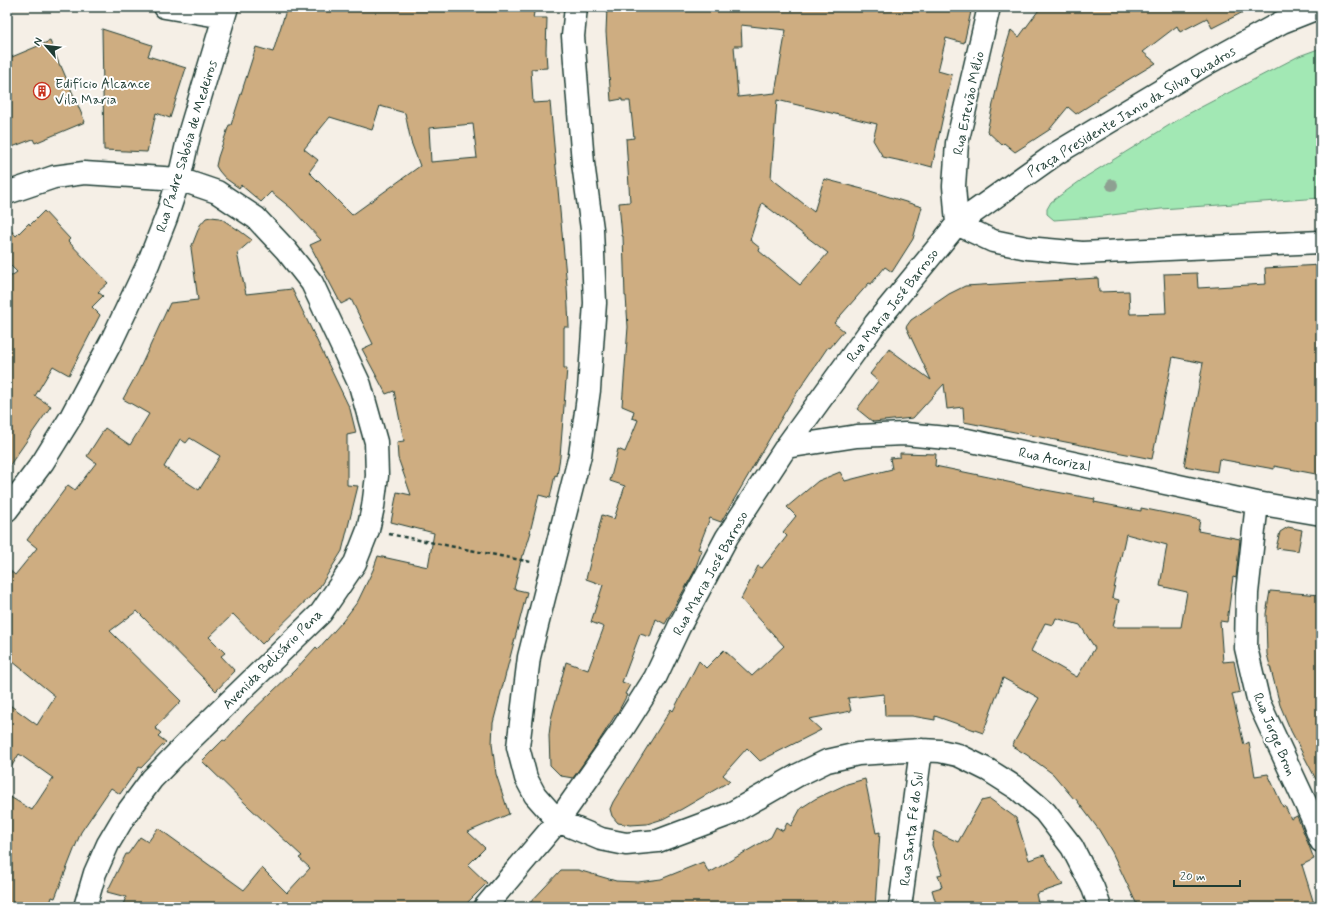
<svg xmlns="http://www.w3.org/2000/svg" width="1328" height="914" font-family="Mynerve,sans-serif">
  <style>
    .green { fill: #a2e8b4; stroke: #609274 }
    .building { fill: #cead81; stroke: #1f3d34; fill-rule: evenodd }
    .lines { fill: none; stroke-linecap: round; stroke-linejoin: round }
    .minor-casing { stroke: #1f3d34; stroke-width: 25 }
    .path { stroke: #1f3d34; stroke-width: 2.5; stroke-dasharray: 4 3; stroke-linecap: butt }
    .minor { stroke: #fff; stroke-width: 22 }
    .tree { fill: #8ea092 }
    .labels { text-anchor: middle; stroke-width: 4; stroke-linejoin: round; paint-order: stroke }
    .poi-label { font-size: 14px; fill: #1f3d34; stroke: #fff; text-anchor: start }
    .street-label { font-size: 14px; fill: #1f3d34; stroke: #fff }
  </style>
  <rect width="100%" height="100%" fill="#f5efe6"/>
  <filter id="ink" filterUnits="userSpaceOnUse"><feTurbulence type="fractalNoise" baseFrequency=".025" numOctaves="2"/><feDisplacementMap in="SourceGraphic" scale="8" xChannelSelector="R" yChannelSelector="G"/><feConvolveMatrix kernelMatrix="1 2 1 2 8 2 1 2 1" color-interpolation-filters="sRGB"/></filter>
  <g filter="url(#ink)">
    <path class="green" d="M1321,48V198L1161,209L1095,217L1054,220L1047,214V209L1051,202L1087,176L1184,116L1299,56Z"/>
    <path class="building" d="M287,7H535L533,18H547L546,51L547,68L531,69L533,103L550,102L567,287L569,327H564V368H567L560,457L557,476L555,475L550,498L539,495L530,532H531L524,555H522L514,589L527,592L493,723L492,744L496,774L509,814L468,832L485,848L468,865L487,883L463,907H122L126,897L107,892L126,854H128L140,837L148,842L158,828L244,890L262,868L287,893L310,868L299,858L302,856L250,808L202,761L223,740L225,741L247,716L295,670L316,647L318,649L343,621L358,601L373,570L378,556L428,567L434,533L391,522L397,492L411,495L398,458L397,442L404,441L394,391L386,394L362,349L373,344L351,299L341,304L310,245L321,240L291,208L271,192L261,202L241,185L239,188L225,178L219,171L216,166L218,157L229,125H231L256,47L273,52ZM380,106L405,113L411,142L420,166L352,215L309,172L318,160L304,149L330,117L372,130ZM473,124L477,158L431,162L429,128Z
      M607,7H972L964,43L946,38L938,71L952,75L932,167L921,164L920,165L883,157L873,140L877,124L777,100L771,178L814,212L824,179L870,191L922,207L913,239L892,272L885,267L871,284L869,283L834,323L844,331L830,348L828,347L792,400L721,522L710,518L698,549L702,550L694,572L665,624L656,619L650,637L640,634L622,682L630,685L625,694L627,695L617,714H616L599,741L573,778L561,776L550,765L549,735L551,719L566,662L588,670L604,627L591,622L603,585L586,579L602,515L614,519L625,486L610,481L618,449L625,452L638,420L632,418L634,411L622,406L628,327L626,296H625L623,236H622L619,203L630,202L626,139L634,138L630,101H622V99L611,101L606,32ZM741,25L786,30L775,93L738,97L734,46H742ZM762,203L828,253L800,285L759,251L760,248L750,240Z
      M1041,7H1253L1212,28L1207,18L1180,32L1177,26L1143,52L1156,63L1096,99L1098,100L1076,114L1068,107L1049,130L1015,152L1004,143L1002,145L987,131L1002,64L1001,63L1011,30L1019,37Z
      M102,29L152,45L148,56L186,68L170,118L156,113L147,152L104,150Z
      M50,41L60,66H61L85,122L35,143L33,139L7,149V59Z
      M44,211L70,239L68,241L108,283L98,292L103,296L92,307L100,315L69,375L53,366L35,396L51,406L7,469V279L17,272L7,262V226L16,236L29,223L30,225Z
      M211,217L220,218L240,231L252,240L237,253L246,294L292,289L350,409L356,433L347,435V485L358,486L342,551L319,588L262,644L233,614L209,637L225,653L221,656L235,671L216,691L137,611L110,631L181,701L155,728L161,733L158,736L166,742L141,768L139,767L120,794L111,788L81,832L55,898L52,897L49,907H19L7,904V795L32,810L53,778L19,754L7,774V703L37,725L55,696L7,657V568L15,575L37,548L27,540L68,485L75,490L96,463L87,456L105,428L130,445L149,414L123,399L138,372L170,303L198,300L191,248L200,225L206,218ZM190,438L220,456L199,490L164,467L180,439L186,443Z
      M1321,265V475L1274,466V469L1219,459L1217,472L1184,466L1203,363L1173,357L1152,459L964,422L963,407L947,409L944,384L913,418L873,422L857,409L878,381L870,374L889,349L931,380L906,327L911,320L949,294L965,286L1098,278L1099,292L1129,291L1130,314L1166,313L1164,274L1197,273L1198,288L1266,284L1265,268Z
      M900,453L936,454L935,466L1003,480V481L1040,489L1095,499L1094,502L1141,511V508L1200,520L1198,531L1240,539L1236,578L1233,577L1227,622L1220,621L1223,662L1234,661L1240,692L1232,694L1244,745L1249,742L1255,776L1268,774L1283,807L1285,806L1291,819L1297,816L1306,838L1314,859L1302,865L1315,907H1138L1112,852L1099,830L1075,798L1074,799L1053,774L1027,755L1012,746L1039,698L1003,678L983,733L935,716V720L912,716H885L884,694L848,698L851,711L809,719L821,730L760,761L747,748L723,775L730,781L682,809L663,819L647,824L630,825L618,823L612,816L610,809L613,802L671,709L673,711L699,661L706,668L724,650L752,676L784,646L741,599L758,566L762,568L787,536L783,532L796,516L787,507L818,481L840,472L845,481L892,469L890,458L900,457ZM1126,534L1167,545L1160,586L1187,592L1181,627H1113L1119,600L1112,598ZM1056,618L1080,625L1095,648L1077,677L1031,651L1045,623L1053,625Z
      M1288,527L1302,530L1298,551L1276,548L1280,532Z
      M1270,591L1321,595V789L1291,731L1280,705L1267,654L1266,614Z
      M865,779L876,833L880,832L875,907H526L561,870H578L616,881L638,882L661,879L703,862L709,873L771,837L776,827L783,831L787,823L791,826L801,808L815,799L847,784Z
      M990,799L1016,818L1029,860L1044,855L1063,885L1036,894L1039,907H937L932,890L942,887L938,875L942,874L932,845L934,831L958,842L981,801Z"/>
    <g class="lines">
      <g class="minor-casing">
        <path id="minor" d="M165,7L224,17
          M576,7L573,36L583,163L592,229L595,303L589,390L580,455L529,657L518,747L526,778L535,795L558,821L601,839L626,844L658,841L730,814L798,775L827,761L858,754L921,750L940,751L958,755L988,770L1018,789L1045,812L1072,847L1093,888L1100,907
          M7,193L54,177L84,173L179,179L217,192L256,218L286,250L312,283L360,385L376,442L377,476L373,507L368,530L355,563L321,613L188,742L152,779L124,817L108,844L95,873L85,907
          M957,224L993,241L1027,248L1082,253L1321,242
          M957,224L954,186L957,143L989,7
          M786,447L857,436L905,434L967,440L1257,503L1321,514
          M1257,503L1247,593L1246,648L1259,703L1311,815L1321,841
          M7,510L43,462L71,417L111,342L148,264L166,218L179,179L190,131L227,7
          M485,907L558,821L622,730L655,678L679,627L727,537L786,447L875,324L957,224L1057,153L1204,65L1282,22L1320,7
          M900,907L921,750"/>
      </g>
      <path class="path" d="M389,534L531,562"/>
      <use href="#minor" class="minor"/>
    </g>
    <circle class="tree" cx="1112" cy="185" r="6"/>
  </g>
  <defs>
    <g id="building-ring" transform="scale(0.9)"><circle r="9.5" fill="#fff" stroke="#c8321e" stroke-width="1.5"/><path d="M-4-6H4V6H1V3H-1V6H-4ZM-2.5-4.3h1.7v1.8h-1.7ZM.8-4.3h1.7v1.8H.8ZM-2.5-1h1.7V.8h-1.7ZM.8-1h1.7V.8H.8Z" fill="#c8321e"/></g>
  </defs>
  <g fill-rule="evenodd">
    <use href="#building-ring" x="42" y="91"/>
  </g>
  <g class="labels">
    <g class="poi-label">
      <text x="55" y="88">Edifício Alcance<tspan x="55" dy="16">Vila Maria</tspan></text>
    </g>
    <g class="street-label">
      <text transform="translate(968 103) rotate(-78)" y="5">Rua Estevão Mélio</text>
      <text transform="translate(1131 111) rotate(-31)" y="5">Praça Presidente Janio da Silva Quadros</text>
      <text transform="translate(186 146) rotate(-73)" y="5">Rua Padre Sabóia de Medeiros</text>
      <text transform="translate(892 305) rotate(-52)" y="5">Rua Maria José Barroso</text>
      <text transform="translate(1055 459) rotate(12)" y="5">Rua Acorizal</text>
      <text transform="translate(710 573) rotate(-61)" y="5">Rua Maria José Barroso</text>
      <text transform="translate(272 659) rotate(-45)" y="5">Avenida Belisário Pena</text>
      <text transform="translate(1275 734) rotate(67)" y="5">Rua Jorge Bron</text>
      <text transform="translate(911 829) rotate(-83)" y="5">Rua Santa Fé do Sul</text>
    </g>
  </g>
  <rect width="1328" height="914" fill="none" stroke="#fff" stroke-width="24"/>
  <rect x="12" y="12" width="1304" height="890" fill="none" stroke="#1f3d34" stroke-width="1.5" filter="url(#ink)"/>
  <g transform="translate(46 46) rotate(298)" stroke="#ffffff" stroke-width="3" paint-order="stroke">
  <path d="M0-3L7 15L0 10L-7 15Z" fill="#1f3d34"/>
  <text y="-6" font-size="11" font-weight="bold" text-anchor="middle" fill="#1f3d34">N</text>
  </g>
  <path d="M1174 880v6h66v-6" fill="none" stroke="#1f3d34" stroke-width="2"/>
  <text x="1180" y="880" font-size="12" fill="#1f3d34" stroke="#ffffff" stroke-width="3" paint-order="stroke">20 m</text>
</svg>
